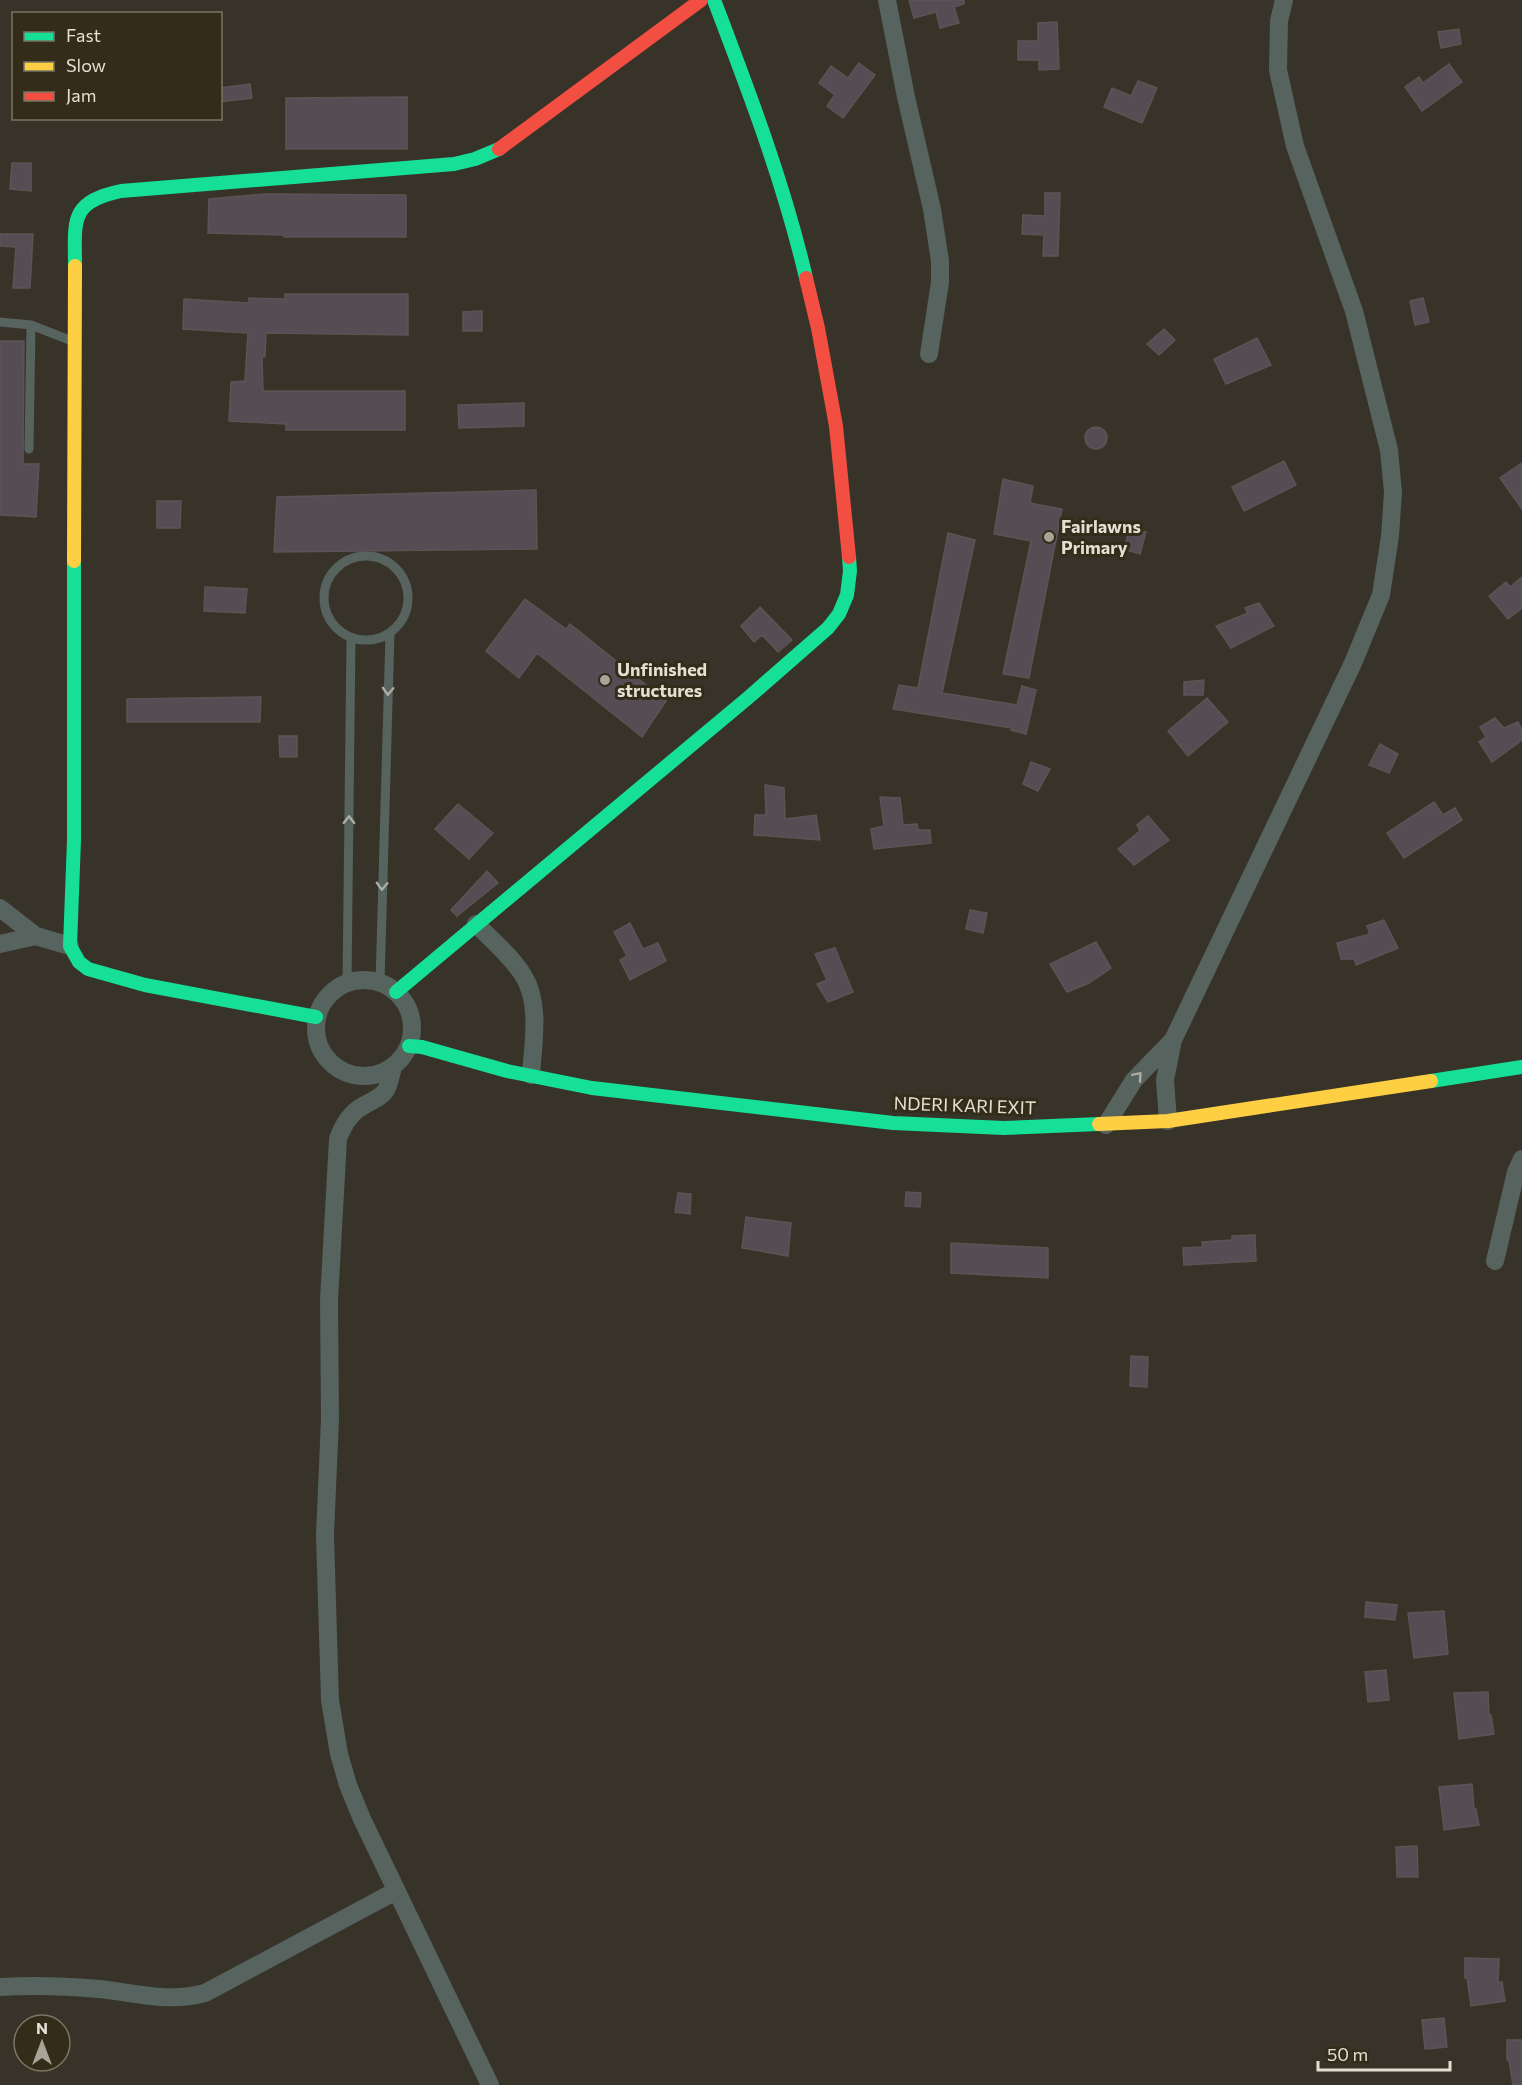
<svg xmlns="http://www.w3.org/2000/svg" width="1522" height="2085" font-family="Commissioner,sans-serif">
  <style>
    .building { fill: #554c54; stroke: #595555; stroke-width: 1.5 }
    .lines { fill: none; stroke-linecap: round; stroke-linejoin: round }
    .lane { stroke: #56635e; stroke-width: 9 }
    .street { stroke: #56635e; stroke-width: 18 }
    .fast { stroke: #16e098; stroke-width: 14 }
    .slow { stroke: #ffcf43; stroke-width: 14 }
    .jam { stroke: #f24e42; stroke-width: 14 }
    .oneway { stroke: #abada4 }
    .poi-dot { fill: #a7a398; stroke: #332c19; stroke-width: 2 }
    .labels { text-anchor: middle; stroke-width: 6; stroke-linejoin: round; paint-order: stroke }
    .poi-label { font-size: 18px; font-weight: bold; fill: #e4dfd3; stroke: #332c19; text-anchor: start }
    .street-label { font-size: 18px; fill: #e4dfd3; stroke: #332c19 }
  </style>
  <rect width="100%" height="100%" fill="#373329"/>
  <path class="building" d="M909,0H964V4L954,7L959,23L940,28L936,12L914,18Z
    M1057,22L1059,69L1039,70V60H1018V41H1038V23Z
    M1459,29L1461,44L1441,48L1438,32Z
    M859,63L875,75L843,118L827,106L835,95L819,83L831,66L848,78Z
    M1449,64L1462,82L1422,111L1405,87L1419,77L1423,83Z
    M1138,81L1157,88L1142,123L1104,107L1112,88L1131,96Z
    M250,84L252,98L220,102V88Z
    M407,97V149H286V98Z
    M12,163H31V191L10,189Z
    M1045,193H1060L1058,256H1043L1044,235L1022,234L1023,215L1045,216Z
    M265,194L406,195V237H284V235L208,233L209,199Z
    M0,234H33L30,288H13L16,247L0,246Z
    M285,294H408V335L266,333L265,357H262L263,391H405V430H286V424L229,421L231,382L245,381L248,333L183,329L184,299L249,303V298L285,299Z
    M1423,298L1429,322L1415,325L1410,301Z
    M482,311V331H463V312Z
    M1164,329L1175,340L1159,355L1147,344Z
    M1257,338L1271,365L1226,384L1214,359Z
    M0,341H24L23,464H39L36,517L0,515Z
    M524,403V426L459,428L458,405Z
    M1085 438a11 11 0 1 1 22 0a11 11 0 1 1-22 0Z
    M1284,461L1296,485L1244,511L1232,487Z
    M1522,463V509L1500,478Z
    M1003,479L1033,486L1030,503L1062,509L1029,678L1003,674L1031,541L994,534Z
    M536,490L537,549L274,552L277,497Z
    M157,501H181L180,528H157Z
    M1130,528L1146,532L1140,554L1124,549Z
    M948,533L975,540L942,693L1017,705L1022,686L1036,690L1026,734L1011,730L1012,728L893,709L899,685L918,688Z
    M1522,577V608L1508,619L1489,596L1506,582L1510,587Z
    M205,587L247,589L245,613L204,611Z
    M525,599L566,629L570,624L666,701L642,737L537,653L519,678L486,651Z
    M1259,603L1274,626L1231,648L1216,626L1248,613L1245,608Z
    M760,607L792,640L778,652L762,635L754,642L741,626Z
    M1204,680L1203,695H1184V682Z
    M261,697L260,722H127V699Z
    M1207,698L1228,722L1188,756L1168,731Z
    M1495,718L1504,728L1518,722L1522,730V740L1492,762L1479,742L1486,737L1480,727Z
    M279,736H297V757H280Z
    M1380,744L1398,754L1389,773L1369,765Z
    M1031,762L1050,769L1038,791L1023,784Z
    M765,785L784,788L785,819L816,815L820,840L754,835L755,815H766Z
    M880,797L900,798L903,825L917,824L918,830H930L931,843L874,849L871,829L884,826Z
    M1434,802L1443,815L1455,808L1462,820L1404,858L1387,833Z
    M458,804L493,833L469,859L435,829Z
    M1148,816L1169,840L1134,865L1118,849L1140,831L1137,825Z
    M487,871L498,883L457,916L451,910Z
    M970,910L987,913L983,933L966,929Z
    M1384,920L1398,948L1356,965L1354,959H1341L1337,943L1370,934L1367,926Z
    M630,923L643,949L658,943L666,961L630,980L620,960L627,956L614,932Z
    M1096,942L1111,968L1089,983L1067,992L1050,964Z
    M835,948L853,992L828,1002L817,984L827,980L815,954Z
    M906,1192L921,1193L920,1207L905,1206Z
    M678,1193L691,1194L690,1214L675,1212Z
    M746,1217L791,1223L788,1256L742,1248Z
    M1255,1235L1256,1261L1184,1265L1183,1248L1203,1247L1202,1242L1232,1240V1236Z
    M951,1243L1048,1248V1278L951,1273Z
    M1131,1356L1148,1357L1147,1387L1130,1386Z
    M1366,1602L1397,1605L1395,1620L1365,1617Z
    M1444,1611L1448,1654L1414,1658L1408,1613Z
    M1386,1670L1389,1700L1368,1702L1365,1672Z
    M1488,1692L1489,1716L1491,1715L1494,1734L1459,1739L1454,1693Z
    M1472,1784L1474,1809H1476L1479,1825L1444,1830L1439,1787Z
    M1417,1846L1418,1877H1397L1396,1847Z
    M1465,1958L1499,1959L1498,1983L1502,1982L1505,2001L1471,2006L1467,1978H1465Z
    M1444,2018L1447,2047L1425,2049L1422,2020Z
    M1507,2040H1522V2085H1513L1509,2060H1507Z"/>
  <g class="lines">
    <path class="lane" d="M0,322L31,325L72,341
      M29,449L31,325
      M324 598a42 42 0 1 1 84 0a42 42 0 1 1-84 0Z
      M380,982L390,633
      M347,983L351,637"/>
    <path class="street" d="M887,0L906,97L932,209L940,261V282L929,354
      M0,908L36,936
      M476,924C492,940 511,956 523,975C541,1003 533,1044 531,1075
      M0,944L36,936L70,946
      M316 1028a48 48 0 1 1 96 0a48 48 0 1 1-96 0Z
      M1173,1040L1353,663L1381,595L1390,536L1393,492L1389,450L1354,311L1295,146L1278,70L1279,21L1284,0
      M393,1067C391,1074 390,1083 386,1090C381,1098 371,1101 363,1106C350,1113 343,1125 338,1139L329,1300L330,1419L325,1535L330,1700L339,1754L348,1785L362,1819L490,2085
      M1106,1125L1134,1080L1173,1040L1165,1080L1168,1121
      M1495,1261L1516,1172L1522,1159
      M0,1987C33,1985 66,1986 99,1989C136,1993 168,2003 205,1993L396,1891"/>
    <path class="fast" d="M714,0C749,92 784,183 806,278
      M75,266C75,221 69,202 121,191L454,164L475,159L499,149
      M74,561V840L70,946L79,962L88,969L145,985L316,1017
      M396,992L749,697L828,628L839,614L847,595L850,571L849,557
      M409,1046L422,1047L507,1071L592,1088L893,1123L1004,1128L1099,1124
      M1431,1081L1522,1067"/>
    <path class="slow" d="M74,561L75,266
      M1099,1124L1168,1121L1431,1081"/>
    <path class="jam" d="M499,149L701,0
      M806,278L818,328L836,426L849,557"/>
  </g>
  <defs><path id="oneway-chevron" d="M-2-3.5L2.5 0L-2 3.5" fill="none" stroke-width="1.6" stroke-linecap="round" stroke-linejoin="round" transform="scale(1.5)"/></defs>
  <g class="oneway">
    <use href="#oneway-chevron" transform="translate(388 691) rotate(92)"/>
    <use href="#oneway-chevron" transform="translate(349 820) rotate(-89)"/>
    <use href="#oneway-chevron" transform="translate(382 886) rotate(92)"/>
    <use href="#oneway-chevron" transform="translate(1138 1076) rotate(-49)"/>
  </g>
  <g class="poi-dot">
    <circle cx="1049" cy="537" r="6"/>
    <circle cx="605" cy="680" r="6"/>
  </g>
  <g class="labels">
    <g class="poi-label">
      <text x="1061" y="533">Fairlawns<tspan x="1061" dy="21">Primary</tspan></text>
      <text x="617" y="676">Unfinished<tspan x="617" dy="21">structures</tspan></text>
    </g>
    <g class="street-label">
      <text transform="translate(965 1106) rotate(2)" y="6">NDERI KARI EXIT</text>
    </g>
  </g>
  <rect x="12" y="12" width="210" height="108" fill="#332c19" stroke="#7a7463" stroke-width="1.5"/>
  <rect x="24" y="32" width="30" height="9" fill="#16e098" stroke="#7a7463" stroke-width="1.5"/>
  <text x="66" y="42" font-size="18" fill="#e4dfd3">Fast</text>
  <rect x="24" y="62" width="30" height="9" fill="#ffcf43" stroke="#7a7463" stroke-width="1.5"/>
  <text x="66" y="72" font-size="18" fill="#e4dfd3">Slow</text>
  <rect x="24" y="92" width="30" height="9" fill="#f24e42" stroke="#7a7463" stroke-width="1.5"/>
  <text x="66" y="102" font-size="18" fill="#e4dfd3">Jam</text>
  <g transform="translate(42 2043)"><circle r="28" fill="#332c19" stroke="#7a7463" stroke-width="1.5"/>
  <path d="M0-4.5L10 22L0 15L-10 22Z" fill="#a7a398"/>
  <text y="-9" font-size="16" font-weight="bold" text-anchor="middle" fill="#e4dfd3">N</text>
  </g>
  <path d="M1318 2061v9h132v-9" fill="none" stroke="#e4dfd3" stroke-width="3"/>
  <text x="1327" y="2061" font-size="18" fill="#e4dfd3" stroke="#332c19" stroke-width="4.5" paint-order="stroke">50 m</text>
</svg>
